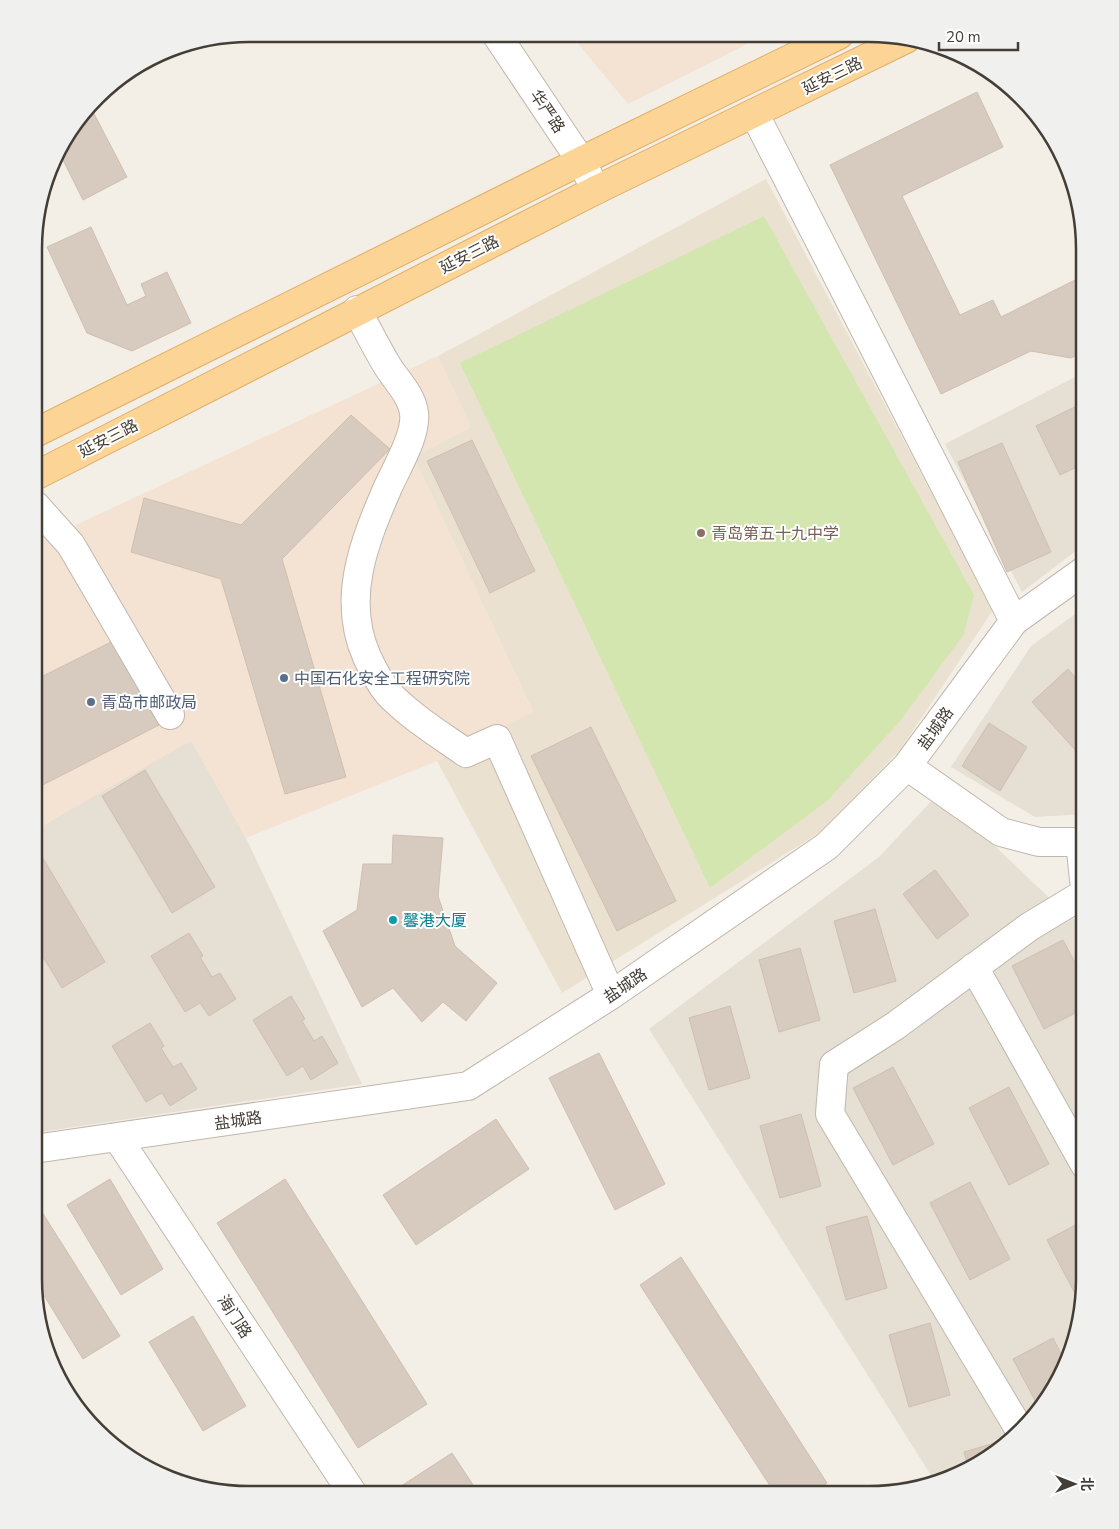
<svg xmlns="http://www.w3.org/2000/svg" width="1119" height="1529" font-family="'Nunito Sans','Noto Sans SC',sans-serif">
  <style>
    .residential { fill: #e6dfd4 }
    .commercial { fill: #f4e2d2 }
    .education { fill: #ebe1d0 }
    .green { fill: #d3e6b0 }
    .building { fill: #d7cbbf; stroke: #cfbfaf }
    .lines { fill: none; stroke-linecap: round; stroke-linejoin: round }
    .minor-casing { stroke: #c1b7ac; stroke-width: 30 }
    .major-casing { stroke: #e0af67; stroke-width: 30 }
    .minor { stroke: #fff; stroke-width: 28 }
    .major { stroke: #fbd496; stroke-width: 28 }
    .education-dot { fill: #8d6e63; stroke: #fff; stroke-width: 2 }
    .service-dot { fill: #5c6f8a; stroke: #fff; stroke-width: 2 }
    .culture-dot { fill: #0f9aa8; stroke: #fff; stroke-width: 2 }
    .labels { text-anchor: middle; stroke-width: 4; stroke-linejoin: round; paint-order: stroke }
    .street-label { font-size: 16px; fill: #453e36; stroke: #fff }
    .education-label { font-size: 16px; fill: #785e54; stroke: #fff; text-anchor: start }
    .service-label { font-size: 16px; fill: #4e5e75; stroke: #fff; text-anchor: start }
    .culture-label { font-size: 16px; fill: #0d838f; stroke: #fff; text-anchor: start }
    .rim { fill: none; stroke: #453e36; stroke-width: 2.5 }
  </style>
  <rect width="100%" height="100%" fill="#f3eee6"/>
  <path class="residential" d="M1085,372V544L1022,592L945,444Z
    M1085,607V814L1035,817L951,767L1031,646Z
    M191,740L246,838L362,1084L34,1133L35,830Z
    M939,793L1059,907L1085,928V1294L1074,1349L1049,1399L1012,1442L965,1473L934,1480L649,1029L879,857Z"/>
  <path class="commercial" d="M571,35H765L628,104Z
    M438,356L471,427L414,457L533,713L437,761L246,838L191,741L35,830V544Z"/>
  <path class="education" d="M766,179L993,610L900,750L819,833L562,993L437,761L533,712L414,457L471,427L438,356Z"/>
  <path class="green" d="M764,216L974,595L964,634L901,720L827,801L710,888L460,363Z"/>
  <path class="building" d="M977,92L1003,147L902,196L960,315L993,300L1001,317L1085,275V352L1071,358L1031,351L941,394L830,165Z
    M91,108L127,177L83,200L59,152L62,142Z
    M91,227L127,305L146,296L141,284L167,272L191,323L132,351L87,333L47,247Z
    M1085,402V463L1060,475L1036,426Z
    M351,415L390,449L282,559L346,777L285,794L221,579L131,552L144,498L241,525Z
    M472,440L535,571L490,593L427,461Z
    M1002,443L1051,552L1007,572L958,462Z
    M115,640L159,725L35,789V680Z
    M1068,669L1085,689V761L1032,702Z
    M989,723L1027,747L1000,791L962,766Z
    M591,727L676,901L617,931L531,756Z
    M145,770L215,887L172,913L102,796Z
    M393,835L443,838L438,896L455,946L497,983L466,1021L443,1002L422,1022L393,988L362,1007L323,931L357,910L363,864H392Z
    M35,845L105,962L62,988L34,942Z
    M935,870L969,915L937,939L903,894Z
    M875,909L896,981L854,993L834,921Z
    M189,933L203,956L200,957L212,977L220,973L236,999L209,1016L200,1003L185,1012L151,956Z
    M1063,940L1085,982V1008L1044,1029L1012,966Z
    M800,948L820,1020L779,1032L759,960Z
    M291,996L305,1019L302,1021L314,1041L322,1036L338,1063L311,1080L303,1066L287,1076L253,1020Z
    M730,1006L750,1078L709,1090L689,1018Z
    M150,1023L164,1046L161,1048L173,1067L181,1063L197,1089L170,1106L162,1093L146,1102L112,1046Z
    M599,1053L665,1184L615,1210L549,1078Z
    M893,1067L934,1144L893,1165L853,1088Z
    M1009,1087L1049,1164L1009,1185L969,1108Z
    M801,1114L821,1186L780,1198L760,1126Z
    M496,1119L529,1169L416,1245L383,1195Z
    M110,1179L163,1269L121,1295L67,1205Z
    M285,1179L427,1404L358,1448L217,1223Z
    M970,1182L1010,1259L970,1280L930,1203Z
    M42,1212L120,1336L83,1359L34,1279V1217Z
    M867,1216L887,1288L846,1300L826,1227Z
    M1085,1220V1294L1082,1307L1047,1240Z
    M681,1257L827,1483L808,1495H776L640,1285Z
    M193,1316L246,1406L203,1431L149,1342Z
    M930,1323L950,1395L909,1407L889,1335Z
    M1053,1338L1066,1364L1049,1399L1040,1410L1013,1359Z
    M1005,1440L1007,1445L969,1470L964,1452Z
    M452,1453L479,1494H397L395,1490Z"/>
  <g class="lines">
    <g class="minor-casing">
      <path id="minor" d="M496,34L581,161L596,190
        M754,113L1014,621
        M357,310C367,329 377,349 388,367C397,381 412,396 414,413C417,434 397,467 388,487C364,542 341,599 367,657C373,670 379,682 388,693C411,717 439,734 466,753L497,739L611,995
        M35,505L71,545L170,715
        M907,766L1001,832L1039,842H1080L1085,889
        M974,967L1085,1165
        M117,1137L353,1494
        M34,1149L468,1086L611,995L827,846L907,766L1014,621L1085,570
        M1021,1432L830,1114L834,1065L895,1026L1029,927L1085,893"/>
    </g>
    <g class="major-casing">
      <path id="major" d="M35,433L581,161L839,35
        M35,476L596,190L906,39"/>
    </g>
    <use href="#minor" class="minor"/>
    <use href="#major" class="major"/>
  </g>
  <circle class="education-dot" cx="701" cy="533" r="5"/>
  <g class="service-dot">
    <circle cx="284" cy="678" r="5"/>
    <circle cx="91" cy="702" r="5"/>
  </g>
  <circle class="culture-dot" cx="393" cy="920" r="5"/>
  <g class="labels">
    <g class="street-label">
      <text transform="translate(832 75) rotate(-26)" y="6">延安三路</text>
      <text transform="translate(548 111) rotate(56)" y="6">华严路</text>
      <text transform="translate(469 254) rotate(-27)" y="6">延安三路</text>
      <text transform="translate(108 438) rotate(-27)" y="6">延安三路</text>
      <text transform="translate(935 728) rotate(-54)" y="6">盐城路</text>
      <text transform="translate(625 985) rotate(-34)" y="6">盐城路</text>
      <text transform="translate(238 1120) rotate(-8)" y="6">盐城路</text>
      <text transform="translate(235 1316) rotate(57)" y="6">海门路</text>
    </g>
    <g class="education-label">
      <text x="711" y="539">青岛第五十九中学</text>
    </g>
    <g class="service-label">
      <text x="294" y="684">中国石化安全工程研究院</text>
      <text x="101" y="708">青岛市邮政局</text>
    </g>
    <g class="culture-label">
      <text x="403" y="926">馨港大厦</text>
    </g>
  </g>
  <path d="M0 0H1119V1529H0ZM249 42H869A207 207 0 0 1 1076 249V1279A207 207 0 0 1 869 1486H249A207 207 0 0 1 42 1279V249A207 207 0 0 1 249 42Z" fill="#f0f0ef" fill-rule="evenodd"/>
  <path class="rim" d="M249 42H869A207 207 0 0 1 1076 249V1279A207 207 0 0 1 869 1486H249A207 207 0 0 1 42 1279V249A207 207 0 0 1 249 42Z"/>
  <g transform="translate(1074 1484) rotate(90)" stroke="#ffffff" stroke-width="4" paint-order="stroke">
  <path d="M0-4L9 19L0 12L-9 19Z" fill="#453e36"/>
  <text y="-8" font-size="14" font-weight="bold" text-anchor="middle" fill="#453e36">北</text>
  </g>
  <path d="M939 42v8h79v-8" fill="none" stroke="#453e36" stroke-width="2.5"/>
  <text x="946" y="42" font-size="15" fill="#453e36" stroke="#ffffff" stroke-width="4" paint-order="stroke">20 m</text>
</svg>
